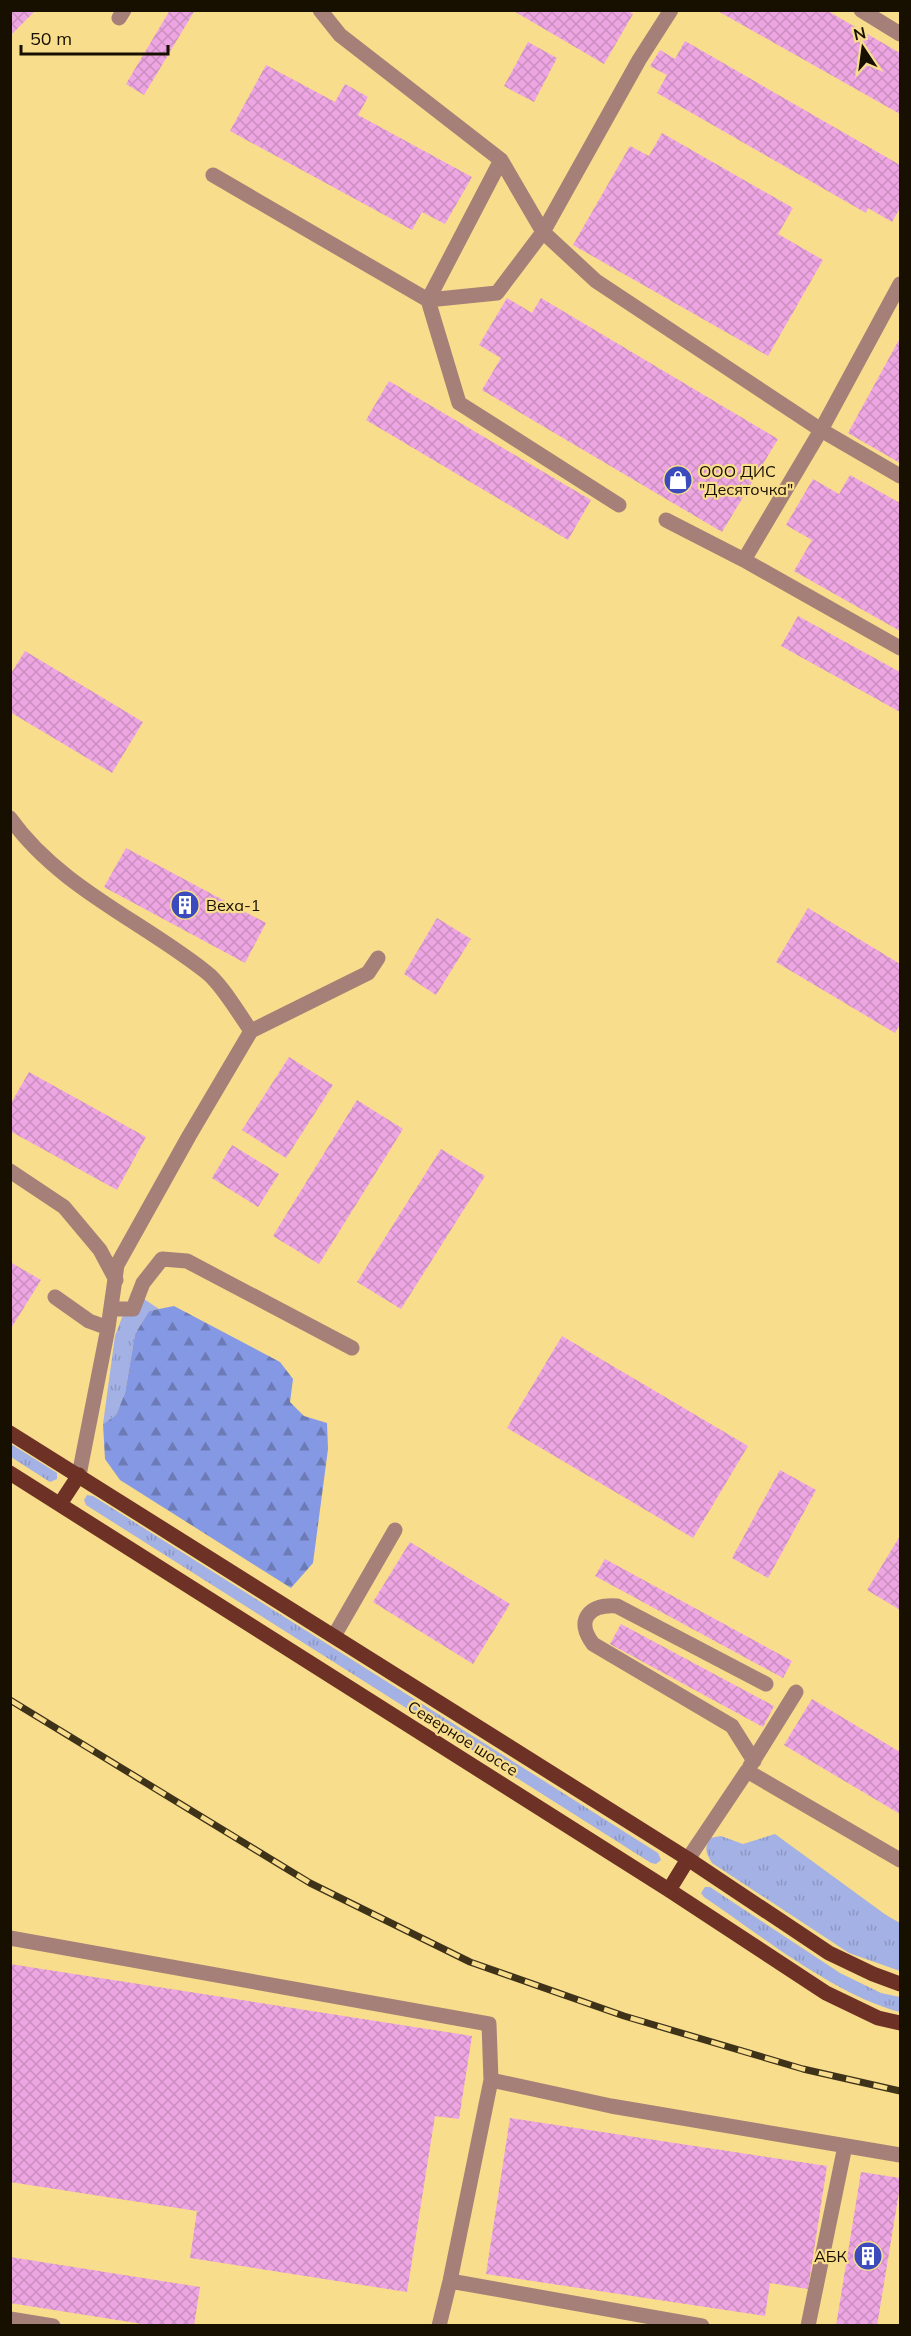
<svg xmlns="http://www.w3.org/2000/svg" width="911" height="2336" font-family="Mulish,sans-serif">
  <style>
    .grass { fill: url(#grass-tufts) }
    .forest { fill: url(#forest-firs) }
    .building { fill: url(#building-cross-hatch) }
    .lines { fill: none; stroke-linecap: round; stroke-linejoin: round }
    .minor { stroke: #a58078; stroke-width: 15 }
    .major { stroke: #6e3126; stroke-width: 15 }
    .rail-casing { stroke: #3e3218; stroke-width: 7 }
    .rail { stroke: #f8dd8c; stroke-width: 4.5; stroke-dasharray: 14; stroke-linecap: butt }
    .labels { text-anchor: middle; stroke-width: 4.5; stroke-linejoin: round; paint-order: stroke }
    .poi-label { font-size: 16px; fill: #170f00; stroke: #f8dd8c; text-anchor: start }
    .street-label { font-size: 16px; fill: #170f00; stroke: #f8dd8c }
  </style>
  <defs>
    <pattern id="grass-tufts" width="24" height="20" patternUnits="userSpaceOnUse" patternTransform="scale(1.5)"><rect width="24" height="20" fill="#a3b1e4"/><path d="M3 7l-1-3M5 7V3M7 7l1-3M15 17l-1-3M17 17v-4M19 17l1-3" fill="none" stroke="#8c97c2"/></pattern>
    <pattern id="forest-firs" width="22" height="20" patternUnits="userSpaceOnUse" patternTransform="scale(1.5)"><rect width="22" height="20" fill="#8598e4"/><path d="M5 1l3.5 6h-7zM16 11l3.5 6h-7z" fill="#6c7ab6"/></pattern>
    <pattern id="building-cross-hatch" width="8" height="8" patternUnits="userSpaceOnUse" patternTransform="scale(1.5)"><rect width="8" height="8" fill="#eda6e2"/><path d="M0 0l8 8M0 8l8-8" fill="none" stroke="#ca8ec0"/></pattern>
  </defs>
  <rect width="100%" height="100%" fill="#f8dd8c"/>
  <path class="grass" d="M132,1291L159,1309L149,1311L135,1334L125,1393L116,1415L103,1424L115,1336Z
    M11,1444L57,1473V1479L50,1482L11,1457Z
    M87,1495L93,1496L658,1853L661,1860L656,1864L651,1863L86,1505L84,1500Z
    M775,1834L886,1915L900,1923V1971L849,1953L712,1863C706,1853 704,1849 710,1838L721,1836L743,1844Z
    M705,1887H710L840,1973L881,1993L900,1997V2012C835,1995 760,1935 704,1897L701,1893Z"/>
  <path class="forest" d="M174,1306L280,1362L293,1379L290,1402L304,1416L327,1423L328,1449L313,1563L291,1588L120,1480L105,1459L103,1424L116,1415L125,1393L135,1334L149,1311Z"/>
  <path class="building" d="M10,10H36L10,36Z
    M170,10H195L144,95L126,84Z
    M512,10H627L633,14L604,64Z
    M716,10H826L900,53V114Z
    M685,41L900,165V208L892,222L868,208L866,213L657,93L667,75L650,66L660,50L675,59Z
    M528,42L557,58L534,102L504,86Z
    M266,65L335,102L345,84L368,97L358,115L472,177L445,224L422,212L412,230L230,131Z
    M662,133L793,208L778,234L823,260L768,356L573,245L630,146L649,156Z
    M507,298L532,313L541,298L778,439L722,532L482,390L501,358L479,345Z
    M900,338V463L848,433Z
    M389,381L591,500L568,540L366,420Z
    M850,475L900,503V631L794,571L812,540L786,525L813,479L839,494Z
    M798,616L900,672V712L781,646Z
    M25,651L143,722L112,773L10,712V675Z
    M126,848L266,923L245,963L104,887Z
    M808,908L900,964V1024L895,1033L776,962Z
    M437,918L471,939L436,995L404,974Z
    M289,1057L333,1085L286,1158L242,1130Z
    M29,1072L146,1137L117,1190L10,1131V1105Z
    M357,1100L403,1129L319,1264L273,1236Z
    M232,1145L279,1174L258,1207L212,1178Z
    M441,1149L485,1176L401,1309L357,1282Z
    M10,1262L41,1280L10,1330Z
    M562,1336L748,1446L693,1538L507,1428Z
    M780,1470L816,1490L768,1578L732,1558Z
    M900,1536V1610L867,1590Z
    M410,1542L510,1604L473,1664L373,1602Z
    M605,1559L792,1661L783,1678L595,1576Z
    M621,1624L774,1706L763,1727L610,1644Z
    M812,1699L900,1752V1814L784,1745Z
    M10,1964L472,2036L459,2119L435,2116L407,2292L190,2258L197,2211L10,2182Z
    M510,2118L827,2166L808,2289L770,2283L765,2316L486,2274Z
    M861,2172L900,2178V2186L877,2326H836Z
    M10,2257L200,2287L194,2326H155L10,2303Z"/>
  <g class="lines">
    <path class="minor" d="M320,10L340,35L501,160L543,232L596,281L821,430L900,476
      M861,10L900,34
      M119,18L124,10
      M213,175L428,300L501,160
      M619,505L459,403L428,300L497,293L543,232L639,60L671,10
      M666,520L744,560L900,648
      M744,560L821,430L900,284
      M10,818C59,887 142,921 206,972C221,983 239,1014 251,1031
      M10,1171L64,1207L100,1250L116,1280
      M55,1297L89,1321L108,1328
      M111,1309H133L143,1283L162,1259L187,1261L352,1348
      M79,1475L108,1328L117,1265L189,1136L251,1031L368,973L378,958
      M334,1636L395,1530
      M754,1761L732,1726L593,1644C575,1620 589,1604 617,1606L766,1684
      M750,1766L796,1692
      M688,1859L747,1771L900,1860
      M10,1938L489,2024L491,2080
      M450,2281L702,2326
      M10,2319L53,2326
      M439,2326L450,2281L491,2080L611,2106L900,2155
      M808,2326L845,2146"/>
    <path class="major" d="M10,1433L688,1859L829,1953L873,1974L900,1984
      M10,1473L669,1890L826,1993L878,2018L900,2023
      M60,1504L79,1475
      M669,1890L688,1859"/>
    <g class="rail-casing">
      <path id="rail" d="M10,1700L310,1883L470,1962L624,2016L803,2069L900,2091"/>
    </g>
    <use href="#rail" class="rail"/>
  </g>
  <defs>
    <g id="shop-disc" transform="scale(1.5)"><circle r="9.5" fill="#3b4abd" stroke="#f8dd8c"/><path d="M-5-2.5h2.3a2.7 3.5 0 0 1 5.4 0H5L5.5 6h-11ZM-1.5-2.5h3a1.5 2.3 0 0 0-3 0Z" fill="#fff"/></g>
    <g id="building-disc" transform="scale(1.5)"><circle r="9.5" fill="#3b4abd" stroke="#f8dd8c"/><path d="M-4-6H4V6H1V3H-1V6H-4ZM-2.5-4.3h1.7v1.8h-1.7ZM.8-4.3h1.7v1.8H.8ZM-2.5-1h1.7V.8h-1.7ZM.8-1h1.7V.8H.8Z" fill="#fff"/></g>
  </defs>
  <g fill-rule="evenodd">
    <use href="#shop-disc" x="678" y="480"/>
    <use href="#building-disc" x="185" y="905"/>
    <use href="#building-disc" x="868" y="2256"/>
  </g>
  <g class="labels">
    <g class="poi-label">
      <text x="699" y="477">ООО ДИС<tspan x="699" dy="18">"Десяточка"</tspan></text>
      <text x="206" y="911">Веха-1</text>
      <text x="847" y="2262" text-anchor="end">АБК</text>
    </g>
    <g class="street-label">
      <text transform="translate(463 1738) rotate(32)" y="6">Северное шоссе</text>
    </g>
  </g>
  <rect width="911" height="2336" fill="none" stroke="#170f00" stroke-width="24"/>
  <g transform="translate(863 48) rotate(347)" stroke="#f8dd8c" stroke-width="4.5" paint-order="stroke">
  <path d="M0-4.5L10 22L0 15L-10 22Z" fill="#170f00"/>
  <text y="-9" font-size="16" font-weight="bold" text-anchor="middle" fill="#170f00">N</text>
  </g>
  <path d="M21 45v9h147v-9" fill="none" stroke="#170f00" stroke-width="3"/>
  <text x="30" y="45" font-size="18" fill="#170f00" stroke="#f8dd8c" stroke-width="4.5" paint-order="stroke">50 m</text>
</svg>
